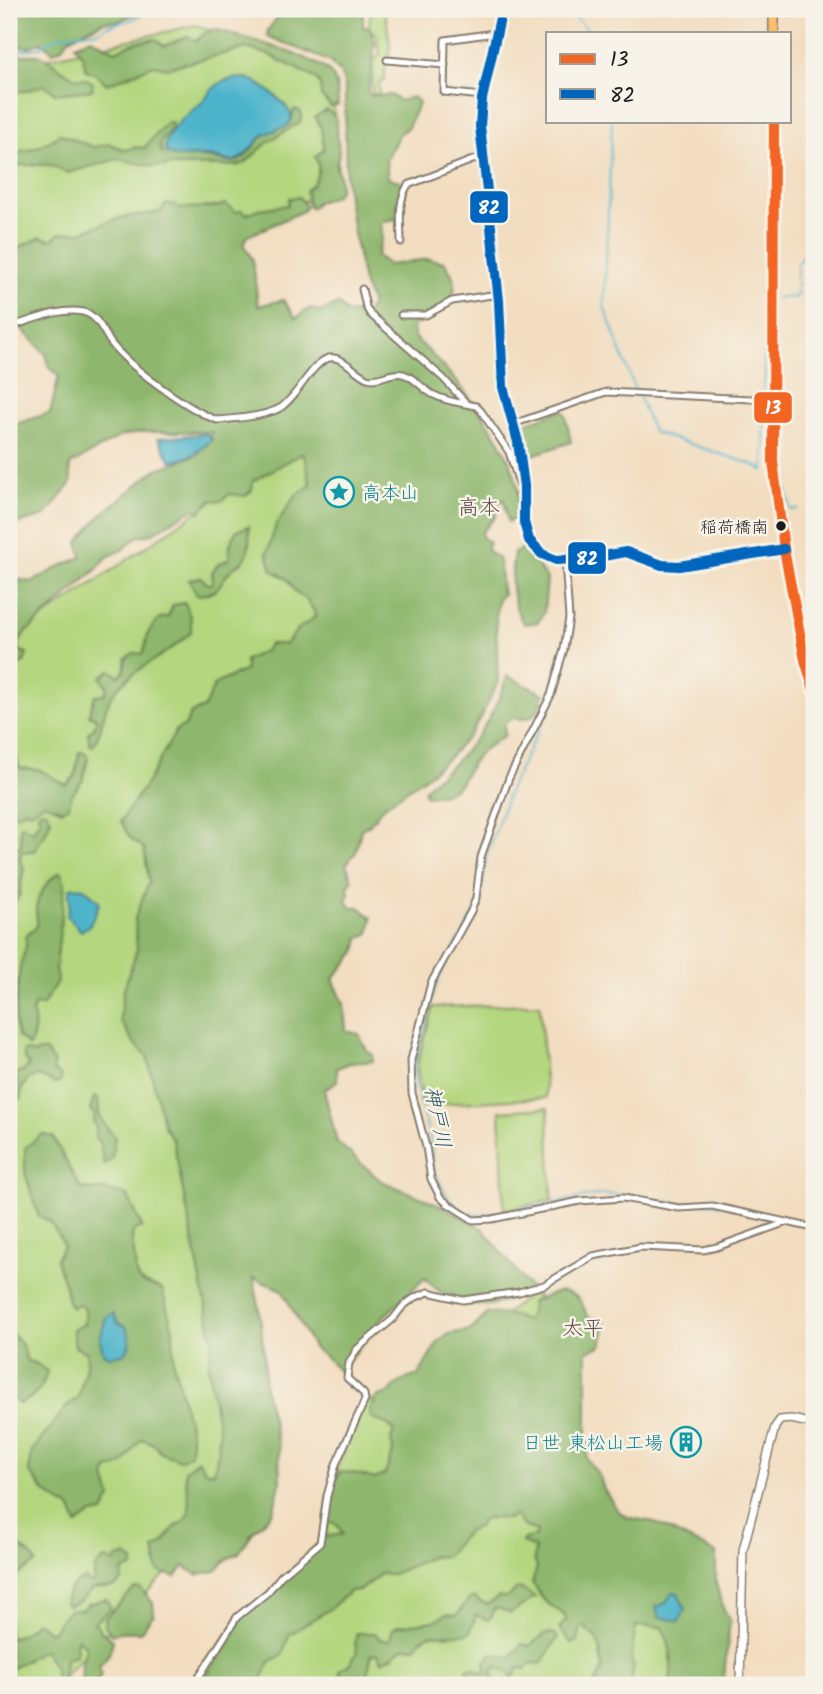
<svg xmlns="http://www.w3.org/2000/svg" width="823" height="1694" font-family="Kalam,'Klee One',sans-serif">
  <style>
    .green { fill: #b3d67e; stroke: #68794d; stroke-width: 2 }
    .forest { fill: #8eb76d; stroke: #556a44; stroke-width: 2 }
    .water { fill: #4cb4cb; stroke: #346874; stroke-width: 2 }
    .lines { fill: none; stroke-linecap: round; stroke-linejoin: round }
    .stream { stroke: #4cb4cb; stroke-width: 2 }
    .minor-casing { stroke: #877c6e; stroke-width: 9 }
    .tertiary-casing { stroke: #877c6e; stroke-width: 10 }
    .primary-casing { stroke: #877c6e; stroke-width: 12 }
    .minor { stroke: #fff; stroke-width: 5 }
    .tertiary { stroke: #fff; stroke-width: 7 }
    .primary { stroke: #fabe6d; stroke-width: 9 }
    .bus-1-casing { stroke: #f7f3e8; stroke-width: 16 }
    .bus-2-casing { stroke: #f7f3e8; stroke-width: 16 }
    .bus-1 { stroke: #f26522; stroke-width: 10 }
    .bus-2 { stroke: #0065bd; stroke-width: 10 }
    .bus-dot { fill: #1c1c1c; stroke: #f7f3e8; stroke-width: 2.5 }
    .labels { text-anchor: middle; stroke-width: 5; stroke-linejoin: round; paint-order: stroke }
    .bus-label { font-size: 17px; fill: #1c1c1c; stroke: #f7f3e8; text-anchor: end }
    .culture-label { font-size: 19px; fill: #0d838f; stroke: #f7f3e8; text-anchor: start }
    .neighbourhood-label { font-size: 21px; fill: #5f4843; stroke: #f7f3e8 }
    .water-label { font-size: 21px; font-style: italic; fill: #2f5962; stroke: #f7f3e8 }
    .line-badge { stroke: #f7f3e8; stroke-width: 2.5 }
    .badge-label { font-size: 19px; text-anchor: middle; font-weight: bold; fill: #fff }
  </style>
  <rect width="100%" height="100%" fill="#f7f3e8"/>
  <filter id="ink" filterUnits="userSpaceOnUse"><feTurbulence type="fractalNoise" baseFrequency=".0143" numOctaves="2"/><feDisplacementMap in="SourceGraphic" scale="14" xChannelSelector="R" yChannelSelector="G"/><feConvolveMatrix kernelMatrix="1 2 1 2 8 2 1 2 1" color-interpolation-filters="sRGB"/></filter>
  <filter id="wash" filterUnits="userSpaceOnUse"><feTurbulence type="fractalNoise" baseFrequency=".00686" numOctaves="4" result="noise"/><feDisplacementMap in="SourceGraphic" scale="28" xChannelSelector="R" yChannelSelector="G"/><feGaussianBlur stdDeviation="1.57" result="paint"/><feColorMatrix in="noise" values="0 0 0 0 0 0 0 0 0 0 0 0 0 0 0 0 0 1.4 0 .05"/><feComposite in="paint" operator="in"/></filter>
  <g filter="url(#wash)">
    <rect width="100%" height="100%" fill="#f2ddc0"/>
    <path class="green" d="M371,9L385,10L390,44L389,59H386L384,81L379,82V94H372L373,61L380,54L376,33H373L369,27Z
      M196,25L332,77L339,189L103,269L9,293V67Z
      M294,445L326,468L333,611L190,736L252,1487L55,1685H9V641Z
      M540,1004L546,1098L423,1105L417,1072L418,1061L433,1007Z
      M548,1108L552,1200L504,1210L500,1111Z
      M533,1292L584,1348L585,1467L712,1685H187L237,1625L291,1577L326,1536L337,1467L366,1401L402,1398Z"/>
    <path class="forest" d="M9,9H145L119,21L103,22L93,27L68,39L62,48L53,52L41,42L29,47L9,46Z
      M284,9H366L363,12V27L369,28L375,43L368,91L370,96L391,95L399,101L413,97L419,102L408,127L399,134L386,160L388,178L400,181L406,188L403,201V214L392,220L381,222L382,237L377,256L389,265L428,259L444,262C447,267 451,272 453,277C462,303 432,318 413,325L414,337C451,372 539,467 514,520L508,522L504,500L496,503V516L481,533L483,538L489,543L487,547L488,552L498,558C502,571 499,581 503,593L498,600L496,617L498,682L481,717L468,737L449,757L428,775L383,807L369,825L361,829L356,852L346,864L352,880L348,887L349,894L346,899L351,908L359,907L372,918L369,933L359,938L356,952L333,979L344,1004L346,1031L359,1034L367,1051L373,1055V1061L350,1063L337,1068V1081L324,1090L337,1142L381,1181L442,1206L483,1229L533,1292C520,1296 504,1303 490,1305C467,1307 439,1295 425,1278L381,1319L340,1372L324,1355L314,1349L282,1290L253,1278L259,1305L264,1355L265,1390L279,1448L280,1484L273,1512L253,1532L239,1553L227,1559L215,1571L196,1575L184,1566L176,1577L158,1571L154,1549C167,1543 164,1538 173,1529C176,1525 182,1523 186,1518C194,1509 184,1484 185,1470L198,1460L205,1470L214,1472L218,1452L219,1432L208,1367L213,1341L173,1140L164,1126L147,1056L134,1043L120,1020L123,992L137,949L135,918L149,882L144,848L130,838L121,821L149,779L177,729L185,726L191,713L204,708L215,684L246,670L245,660L265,651L269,644H286L297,630L315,617L314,611L306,599L296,593L287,579L272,570L267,553L276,525L296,495L311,485C307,474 308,464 303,453L253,481L252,490L245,496L230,494L221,501L211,500L200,512L193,509L151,534L137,537L122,550L107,557L96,570L23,635L19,644L20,651L27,653L24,663L17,666L9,678V578L32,582L63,565L82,557L78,542L101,515L155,470L197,455L212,432H142L121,436L70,465L71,483L45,516L9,526V426L50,413L59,376L48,366L46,354L15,322L9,324V252L41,237L51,240L60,233L81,232L119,218L160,212L166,204H174L181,209C197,205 211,210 225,204L236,212L242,210L247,214L258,209L288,205L289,198L299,197L306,206L303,211L248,236L243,244L253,260L258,306L283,300L296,318L310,308L321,312L338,304L347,313L366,315L372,304L363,283L349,205L346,180L345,86L341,73L329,61L267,36L268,30Z
      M215,29C238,36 318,57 331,74C337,81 338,96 338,105L331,107L321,96L320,85L315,78L269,55L247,48L167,68L154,65L107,84L96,74L86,70L83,57L75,45L91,38L115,51L137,42L156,39L164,46L188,36L196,41L205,33Z
      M9,55H41L75,78L87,79L93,83L92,90L56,94L45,85L25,91L9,92Z
      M294,109L300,111L302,116L300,122L268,142L245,163L236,166H152L117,159L68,173L50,165H21L9,172V152C30,151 43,147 60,134L93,147L110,144L125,150L137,147L144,148L167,122H172V127L160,144L162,153L174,150C186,159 191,156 205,157C214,158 224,163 233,162C247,161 252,145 262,137C265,134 287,123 291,121Z
      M327,110L336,117L339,153L336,167L339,174L340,189L335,196L318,202L311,208L308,205L306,190C317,184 322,167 315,157L324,149L321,127L315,117Z
      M562,410L565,413L571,442L529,456L525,451L518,426Z
      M249,526C249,536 251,551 244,560C241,564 234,566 231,570C217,585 221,594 197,595L189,580L201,577L207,584L213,583L212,572L218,564L229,559L230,544L236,531Z
      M523,541L526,542L530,561L538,563L541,572L547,578L544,612L538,622L524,624C510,602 510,578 514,553L521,550Z
      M185,603L191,619V632C168,656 133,667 113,694C101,710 104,731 93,746L90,745L88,733L94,728L97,719L89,715L95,695L105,694L107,687L101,677L110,670L119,676L124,671L126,658L134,653L143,654L149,631L160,618L168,617L173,605Z
      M507,676L544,694C540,711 532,723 513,718L504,724L505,735C496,741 485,748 478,755C456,781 468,792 426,796L424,791C431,779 442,774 452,765C478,740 497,710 507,676Z
      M79,752L86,753L88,759L83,780L71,796L69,806L62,810L44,803L31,812L25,810L20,813L9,816V753L15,755L20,768L40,770L66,785L75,776Z
      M42,810L47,811L48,816L51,818C47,834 42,838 34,851L21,852L20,860L24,868L19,896L9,911V848L21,847L20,829L22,825L33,832L36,824L40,821L38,813Z
      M61,872L65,883L56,967L57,982C51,990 48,998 42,1006L35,1004L32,1013C37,1021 34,1039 29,1046L18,1037L15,1023L16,1001L20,967L26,947V938L28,933L37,926C38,920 36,915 36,909C37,896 49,877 61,872Z
      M25,1050L35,1054L38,1051H46L54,1063L53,1070L61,1076V1081L56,1084L39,1076L28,1079L22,1088L20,1099L13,1102L10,1098L17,1081L15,1077L18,1072H23L29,1065L24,1058L23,1052Z
      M94,1097H97C100,1103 98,1107 99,1113C101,1124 110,1130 115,1137L112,1158L104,1165L100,1143L95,1138L96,1125L93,1121L95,1115L90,1110Z
      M42,1134L53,1137L80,1188C90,1191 95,1189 104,1190C112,1191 120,1194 128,1196L142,1227L134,1230C130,1239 133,1244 134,1253C138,1280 130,1280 162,1289L173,1330L174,1365L191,1433V1454L180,1460L161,1453L155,1445L143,1439C124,1452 134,1466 108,1469L105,1478L111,1497L103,1512L92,1514L77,1525L71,1509L46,1493L29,1472L32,1451L68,1405L78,1398L87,1362L86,1352L75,1347L73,1330L84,1324L85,1309L78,1304L72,1308C66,1300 67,1295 65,1286C62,1277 58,1269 56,1259L64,1245L51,1223L38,1215L25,1172V1148Z
      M560,1291C578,1294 582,1300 587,1317L604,1321V1336L601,1346L587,1351V1459L600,1477L604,1490L618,1511L629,1518L654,1522L716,1553V1583L722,1606L730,1620L723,1685H670C672,1666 673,1643 661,1627L636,1626L631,1659L634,1667L630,1685H594L603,1668L600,1655L601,1650L595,1636L587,1631L586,1626L581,1627L578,1641L571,1643L559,1628L567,1619C560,1609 550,1607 542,1598C538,1593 538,1588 532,1583L537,1568L534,1559L535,1548L522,1542L524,1539L536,1536L537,1531L523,1526L514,1515L509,1519L490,1518L482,1521L478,1527L467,1532L446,1556L431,1557L393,1574H381L360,1590L350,1591L331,1608L289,1635L283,1654L270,1662L259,1685H201L222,1650L234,1633L242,1616L281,1582L324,1537L343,1534L338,1526L326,1519L329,1497L339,1472L354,1473L375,1479L385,1474L393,1452L391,1440L394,1430L386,1424L371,1418L370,1409L378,1396L389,1393C393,1385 409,1376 418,1376L438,1342L448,1334L471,1330L488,1313L510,1315L527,1320L532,1308L531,1302Z
      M9,1318L11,1333L21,1343L27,1361L35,1363L47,1371C44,1387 34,1398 19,1404L9,1395Z
      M9,1519C12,1528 12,1539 20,1546C28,1554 32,1553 36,1563L9,1581Z
      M127,1556L133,1562V1568L123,1570L122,1580L115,1587L93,1589L78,1602L68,1606L65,1602C68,1591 74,1580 86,1579L89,1583L94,1582V1569L104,1559L115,1562L116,1558Z
      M520,1588L535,1597L511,1613L497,1608L493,1610L492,1616L488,1620L476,1615L470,1632L465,1634L429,1635L420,1640L416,1647H404L392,1657L381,1661L378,1654H371L367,1681L359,1677L351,1685H342L340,1670L349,1664L357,1653L355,1643L357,1633H375L380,1639L390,1641L392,1630L397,1626L434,1621L446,1614L457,1615L468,1600L474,1597L481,1602L489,1604L498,1597H508L516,1589Z
      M134,1589H141L153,1603L154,1614L140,1632C130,1631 121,1631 111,1634L105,1625V1618Z
      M106,1599L111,1608L94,1623L100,1628L101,1633H104L113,1641L109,1654L99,1666L102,1675L95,1683H81C83,1668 79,1663 87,1648L78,1639L76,1643L77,1650L76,1655L66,1658L63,1674L65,1683L71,1685H55V1668L45,1651H41L9,1670V1638L22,1634L36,1622L51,1632C61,1623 63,1605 81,1610L88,1604Z
      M553,1633L558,1637L541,1664L532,1663L525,1669L519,1668L513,1678L505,1670L496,1667L491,1673L498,1685H445L446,1681H461L466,1677L468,1668H473L483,1674L486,1671L485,1662L491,1654L511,1657L522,1644L529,1646L545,1634Z"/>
    <path class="water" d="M247,78C261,83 291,105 292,119L287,126L263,135L244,156L233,162L209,156L177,157L167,153L164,146C171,127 185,116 200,104C207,98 211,88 220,83C228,79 238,78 247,78Z
      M206,434L212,439C202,451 186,460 171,461L158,438Z
      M72,887L84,888L100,902L90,925L81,931L67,916L70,904L69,891Z
      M113,1313L118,1323L126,1327C130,1336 133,1347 123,1354L109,1356L103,1353L100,1339L106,1317Z
      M672,1592L678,1593L685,1609L679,1621L659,1617L656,1607L666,1603Z"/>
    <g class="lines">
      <path class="stream" d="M568,9L590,33
        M9,52L38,48L59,36L99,31L107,26L131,20L154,9
        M612,121L604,306L636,392
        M776,298L797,297V265L814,236
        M639,397L653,432L754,465L764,471
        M764,469L765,298H770
        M786,489L791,510L798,509
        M457,1207L447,1196L433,1170L431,1143L415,1081L414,1066L435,988L443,969L479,905L486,859L510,788L558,691
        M465,1212L480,1215L502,1213L601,1194L625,1195L683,1204L714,1203L814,1224"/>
    </g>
  </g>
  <g filter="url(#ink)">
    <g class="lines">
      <g class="minor-casing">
        <path id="minor" d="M502,9L482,99L480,126L499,301L503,387L518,442L524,486V522L529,540L542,554L556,560L592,558L626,552L662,565L679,566L784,549
          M387,60L445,65
          M482,96L444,92L445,40L495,33
          M401,242C401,223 397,202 408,185L483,156
          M362,289L366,307L370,314L443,378L467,404
          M401,315H426L452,301L498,294
          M9,327C31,321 60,307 83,312C98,315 103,332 111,343C129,367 189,410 217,420C233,419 266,416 280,408C297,398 312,362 329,358C342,355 355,373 367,378C379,382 390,371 403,374C415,377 423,390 434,395C447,402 462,403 476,406L481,411L509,452L523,496
          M513,424L606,392L773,400
          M565,560L569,618L564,649L551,695L509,778L481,857L476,898L471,911L431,983L411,1060L412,1093L426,1147L431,1179L440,1197L448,1204L473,1220L492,1219L580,1201L623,1198L679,1208L712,1206L814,1228
          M800,634L814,631
          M194,1685L237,1617L268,1592L281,1576L320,1543L327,1496L336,1464L365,1400L364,1394L347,1378L349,1363L357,1349L393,1319L403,1306L414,1298L428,1292L463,1300L519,1292L544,1285L593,1256L641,1247L703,1250L717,1247L787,1222"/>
      </g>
      <g class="tertiary-casing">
        <path id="tertiary" d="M740,1685L743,1550L775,1427L780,1420L791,1419L814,1424"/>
      </g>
      <g class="primary-casing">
        <path id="primary" d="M774,33V9
          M774,121L773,461L784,549L805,660L814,690"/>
      </g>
      <use href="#minor" class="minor"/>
      <use href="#tertiary" class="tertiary"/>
      <use href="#primary" class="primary"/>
      <g class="bus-1-casing">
        <path id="bus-1" d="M774,121L773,461L784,549L805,660L814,690"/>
      </g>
      <g class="bus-2-casing">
        <path id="bus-2" d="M502,9L482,99L480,126L499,301L503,387L518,442L524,486V522L529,540L542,554L556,560L592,558L626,552L662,565L679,566L784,549"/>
      </g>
      <use href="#bus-1" class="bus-1"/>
      <use href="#bus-2" class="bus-2"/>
    </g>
  </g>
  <defs>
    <g id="sight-ring" transform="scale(1.575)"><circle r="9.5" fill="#f7f3e8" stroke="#0f9aa8" stroke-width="1.5"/><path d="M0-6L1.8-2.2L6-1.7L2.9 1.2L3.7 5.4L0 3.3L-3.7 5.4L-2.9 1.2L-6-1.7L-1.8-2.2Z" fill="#0f9aa8"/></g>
    <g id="building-ring" transform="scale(1.575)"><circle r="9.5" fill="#f7f3e8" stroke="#0f9aa8" stroke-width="1.5"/><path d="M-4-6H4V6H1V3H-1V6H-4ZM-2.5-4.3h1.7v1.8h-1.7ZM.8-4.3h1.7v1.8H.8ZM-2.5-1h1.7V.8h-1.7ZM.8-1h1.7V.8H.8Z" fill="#0f9aa8"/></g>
  </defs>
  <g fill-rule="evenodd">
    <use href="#sight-ring" x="339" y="492"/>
    <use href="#building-ring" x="686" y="1442"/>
  </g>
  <circle class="bus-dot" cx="781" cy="526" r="6"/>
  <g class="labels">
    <g class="bus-label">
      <text x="768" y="533">稲荷橋南</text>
    </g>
    <g class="culture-label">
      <text x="362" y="499">高本山</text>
      <text x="663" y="1449" text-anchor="end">日世 東松山工場</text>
    </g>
    <g class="neighbourhood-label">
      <text x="479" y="514">高本</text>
      <text x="583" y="1335">太平</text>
    </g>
    <g class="water-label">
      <text transform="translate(438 1117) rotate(79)" y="7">神戸川</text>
    </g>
  </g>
  <g class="line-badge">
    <rect x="469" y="190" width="40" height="34" rx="7" fill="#0065bd"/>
    <rect x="753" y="391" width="40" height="33" rx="7" fill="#f26522"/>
    <rect x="567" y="541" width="40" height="34" rx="7" fill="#0065bd"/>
  </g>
  <g class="badge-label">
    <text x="489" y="214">82</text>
    <text x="773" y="414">13</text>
    <text x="587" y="565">82</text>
  </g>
  <rect width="823" height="1694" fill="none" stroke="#f7f3e8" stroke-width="35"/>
  <rect x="546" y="32" width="245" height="91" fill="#f7f3e8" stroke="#9f9d96" stroke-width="2"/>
  <rect x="560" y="54" width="35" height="10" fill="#f26522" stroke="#9f9d96" stroke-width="2"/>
  <text x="610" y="66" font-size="21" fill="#1c1c1c">13</text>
  <rect x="560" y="89" width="35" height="10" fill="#0065bd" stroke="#9f9d96" stroke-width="2"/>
  <text x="610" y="102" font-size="21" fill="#1c1c1c">82</text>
</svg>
